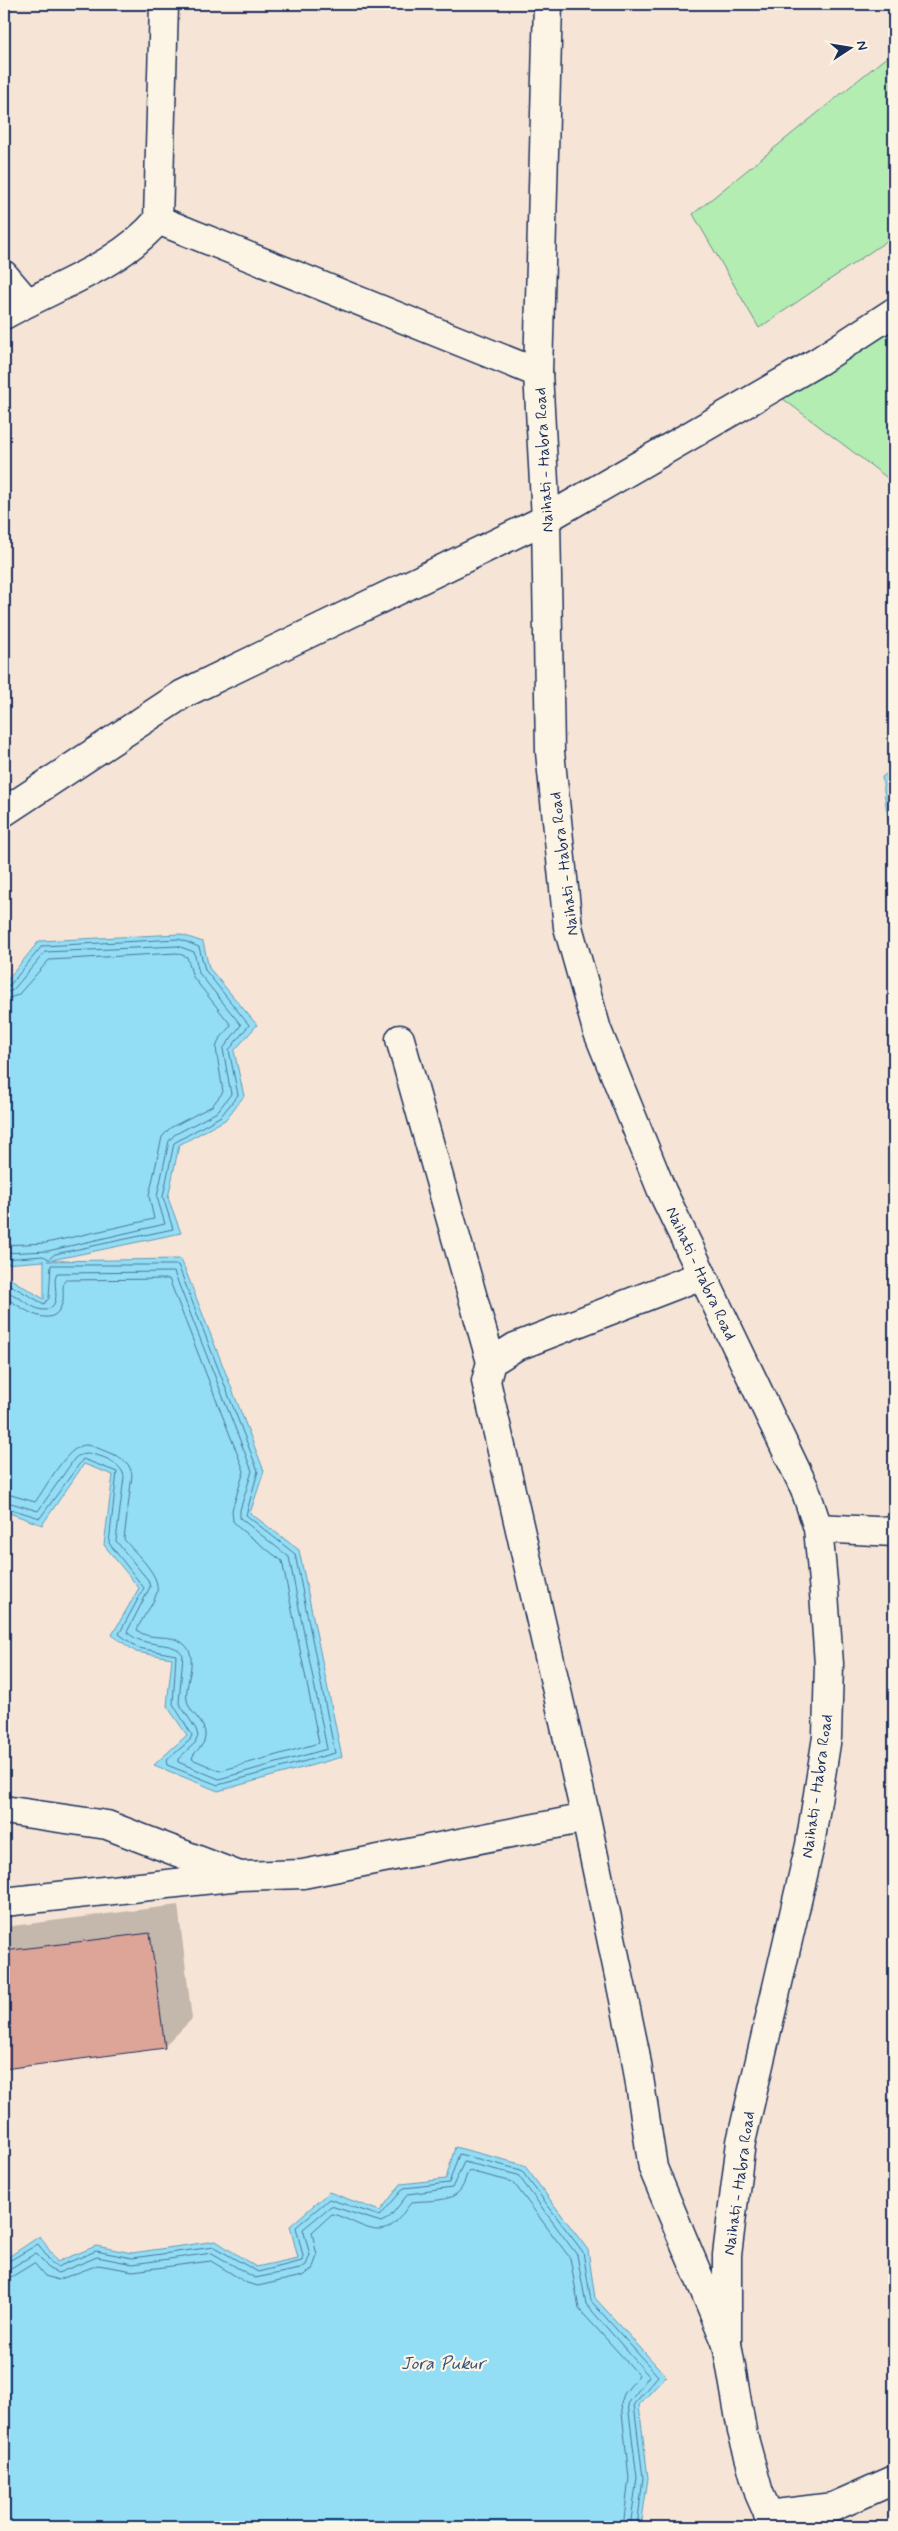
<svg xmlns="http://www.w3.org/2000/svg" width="898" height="2531" font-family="Mynerve,sans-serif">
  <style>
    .green { fill: #b4edb2; stroke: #688e88 }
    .water { fill: #93def5; stroke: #6398b9 }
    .shadow { fill: #0003 }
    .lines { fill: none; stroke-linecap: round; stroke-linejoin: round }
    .shore { stroke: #4b759a; stroke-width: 1 }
    .building { fill: #dda498; stroke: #1b2f5e }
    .street-casing { stroke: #1b2f5e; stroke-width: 31 }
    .secondary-casing { stroke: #1b2f5e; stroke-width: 31 }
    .street { stroke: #fcf5e5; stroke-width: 28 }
    .secondary { stroke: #fcf5e5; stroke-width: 28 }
    .labels { text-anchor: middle; stroke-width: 4.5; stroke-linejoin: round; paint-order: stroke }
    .street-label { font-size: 16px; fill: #1b2f5e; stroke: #fcf5e5 }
    .water-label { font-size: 18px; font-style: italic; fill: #33527c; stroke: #fcf5e5 }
  </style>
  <rect width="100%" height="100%" fill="#f6e5d6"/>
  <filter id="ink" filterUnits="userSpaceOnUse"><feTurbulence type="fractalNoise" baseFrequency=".02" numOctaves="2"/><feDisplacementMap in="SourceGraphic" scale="10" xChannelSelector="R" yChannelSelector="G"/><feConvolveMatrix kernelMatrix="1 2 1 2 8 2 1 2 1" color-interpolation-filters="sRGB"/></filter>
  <g filter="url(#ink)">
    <path class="green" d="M894,51V236L759,328L693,214Z
      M894,314V483L774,392Z"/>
    <path class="water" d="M894,768V861L882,777Z
      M179,934L203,942L209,968L257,1025L234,1051L244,1096L225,1120L179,1145L168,1198L181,1233L47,1261L181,1259L264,1471L250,1513L299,1550L342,1757L218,1791L154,1765L187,1735L167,1706L172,1658L136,1652L112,1635L139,1588L104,1545L113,1475L84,1464L42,1525L4,1511V1281L9,1278L44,1299V1261L4,1264V984L39,941Z
      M455,2147L524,2165L588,2250L595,2298L666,2376L639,2405L648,2478L641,2527H4V2260L40,2236L57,2262L96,2246L132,2253L216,2241L256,2267L298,2258L290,2226L329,2192L380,2211L401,2184L446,2179Z"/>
    <path class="shadow" d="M178,1905L192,2019L164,2047L4,2068V1927Z"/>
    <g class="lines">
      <path class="shore" d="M894,774L888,781L894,827
        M4,986L10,985L42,946L179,939L199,947L205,970L249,1025L229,1050L238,1095L221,1116L174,1143L163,1197L173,1229L55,1254L49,1259L43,1256L4,1259
        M4,993L13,990L45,952L178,946L194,952L199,973L241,1025L223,1049L231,1094L217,1112L174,1135L169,1141L157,1197L165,1224L48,1251L4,1253
        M4,1000L18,995L49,960L177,953L187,957L193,977L231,1025L219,1040L216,1048L223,1092L212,1106L170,1128L162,1137L149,1196L154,1219L46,1243L4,1245
        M4,1285H10L44,1304L49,1298L51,1265H178L258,1471L246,1515L295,1554L335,1753L218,1785L167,1765L166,1761L190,1740L192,1735L173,1704L176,1655L138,1648L119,1634L144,1588L109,1543L117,1472L83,1459L40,1518L4,1507
        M4,1292C18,1291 42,1323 54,1304C59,1295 52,1281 57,1273L174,1272L252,1471L240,1510V1518L289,1557L327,1749L219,1779L178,1762V1759L195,1743L198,1736L196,1729L179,1703L183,1655C174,1639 145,1650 127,1632L150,1587L148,1580L116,1541L124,1477C123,1461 87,1447 75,1458L38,1511L4,1501
        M4,1299H8C22,1308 53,1332 62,1304C65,1296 61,1287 65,1280L169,1279L244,1471L232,1510L233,1521L239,1528L282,1561L319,1743L220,1771L192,1759C193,1751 204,1748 205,1737C207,1722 189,1714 187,1700C184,1683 200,1658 184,1644C171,1632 149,1642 137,1630C142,1617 152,1607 156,1595C164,1576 134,1553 124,1539L132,1475C130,1463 123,1458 112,1454C104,1451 95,1446 86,1445C67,1445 46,1488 35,1502L4,1493
        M4,2264L38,2244L52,2264L57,2267L96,2251L132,2258L214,2247L258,2272L302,2261L303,2256L296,2227L329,2199L380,2216L404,2188L449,2183L459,2154L521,2170L583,2252L591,2301L658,2376L634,2404L643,2478L637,2527
        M4,2270L11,2268L36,2253L49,2269L58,2273L97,2257L133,2264L212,2253L255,2278L300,2269L306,2265L310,2255L303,2229L331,2206L381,2222L389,2218L408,2194L452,2188L464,2162L518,2175L577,2255L586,2304L649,2376L628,2404L637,2478L630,2527
        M4,2278L13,2276L34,2263L45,2276L58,2280L98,2265L133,2271L211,2261L247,2283L258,2286L302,2276L312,2270L317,2256L312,2232L332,2214C349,2217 375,2239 391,2226C400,2220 405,2209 412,2202C426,2200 452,2203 461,2189C465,2184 465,2176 469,2171L513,2182L570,2258L579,2309L639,2375L624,2394L621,2403L629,2478L623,2527"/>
    </g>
    <path class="building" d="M150,1933L165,2048L4,2069V1951Z"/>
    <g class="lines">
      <g class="street-casing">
        <path id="street" d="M158,220L164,4
          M4,275L27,302
          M4,315C56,286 119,266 158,220L538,373
          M4,812L183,694L546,519L819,361L894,312
          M400,1039L491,1362
          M818,1528L894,1532
          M4,1810L107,1825L237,1875
          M586,1818L635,2052L653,2168L727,2344
          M4,1902L240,1876L303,1874L586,1818L486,1381L491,1362L515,1347L702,1275
          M768,2515L833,2507L894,2480"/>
      </g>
      <g class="secondary-casing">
        <path id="secondary" d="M548,4L538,373L546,519L550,752L568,927L597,1030L662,1191L805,1489L818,1528L824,1593L829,1664L827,1737L810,1845L741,2142L727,2255V2344L742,2431L759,2493L774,2527"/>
      </g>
      <use href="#street" class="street"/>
      <use href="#secondary" class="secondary"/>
    </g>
  </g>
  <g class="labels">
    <g class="street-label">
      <text transform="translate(543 460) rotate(-93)" y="6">Naihati - Habra Road</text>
      <text transform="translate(563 864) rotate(-97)" y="6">Naihati - Habra Road</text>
      <text transform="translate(702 1273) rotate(65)" y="6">Naihati - Habra Road</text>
      <text transform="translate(816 1786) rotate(-82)" y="6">Naihati - Habra Road</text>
      <text transform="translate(738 2183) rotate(-82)" y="6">Naihati - Habra Road</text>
    </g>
    <g class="water-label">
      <text x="443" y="2369">Jora Pukur</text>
    </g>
  </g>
  <rect width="898" height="2531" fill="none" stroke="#fcf5e5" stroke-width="20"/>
  <rect x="10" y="10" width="878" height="2511" fill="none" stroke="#1b2f5e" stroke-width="2" filter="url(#ink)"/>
  <g transform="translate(850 48) rotate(78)" stroke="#fcf5e5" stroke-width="4" paint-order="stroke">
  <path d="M0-4L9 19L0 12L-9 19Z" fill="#1b2f5e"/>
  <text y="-8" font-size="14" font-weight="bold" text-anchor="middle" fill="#1b2f5e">N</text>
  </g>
</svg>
